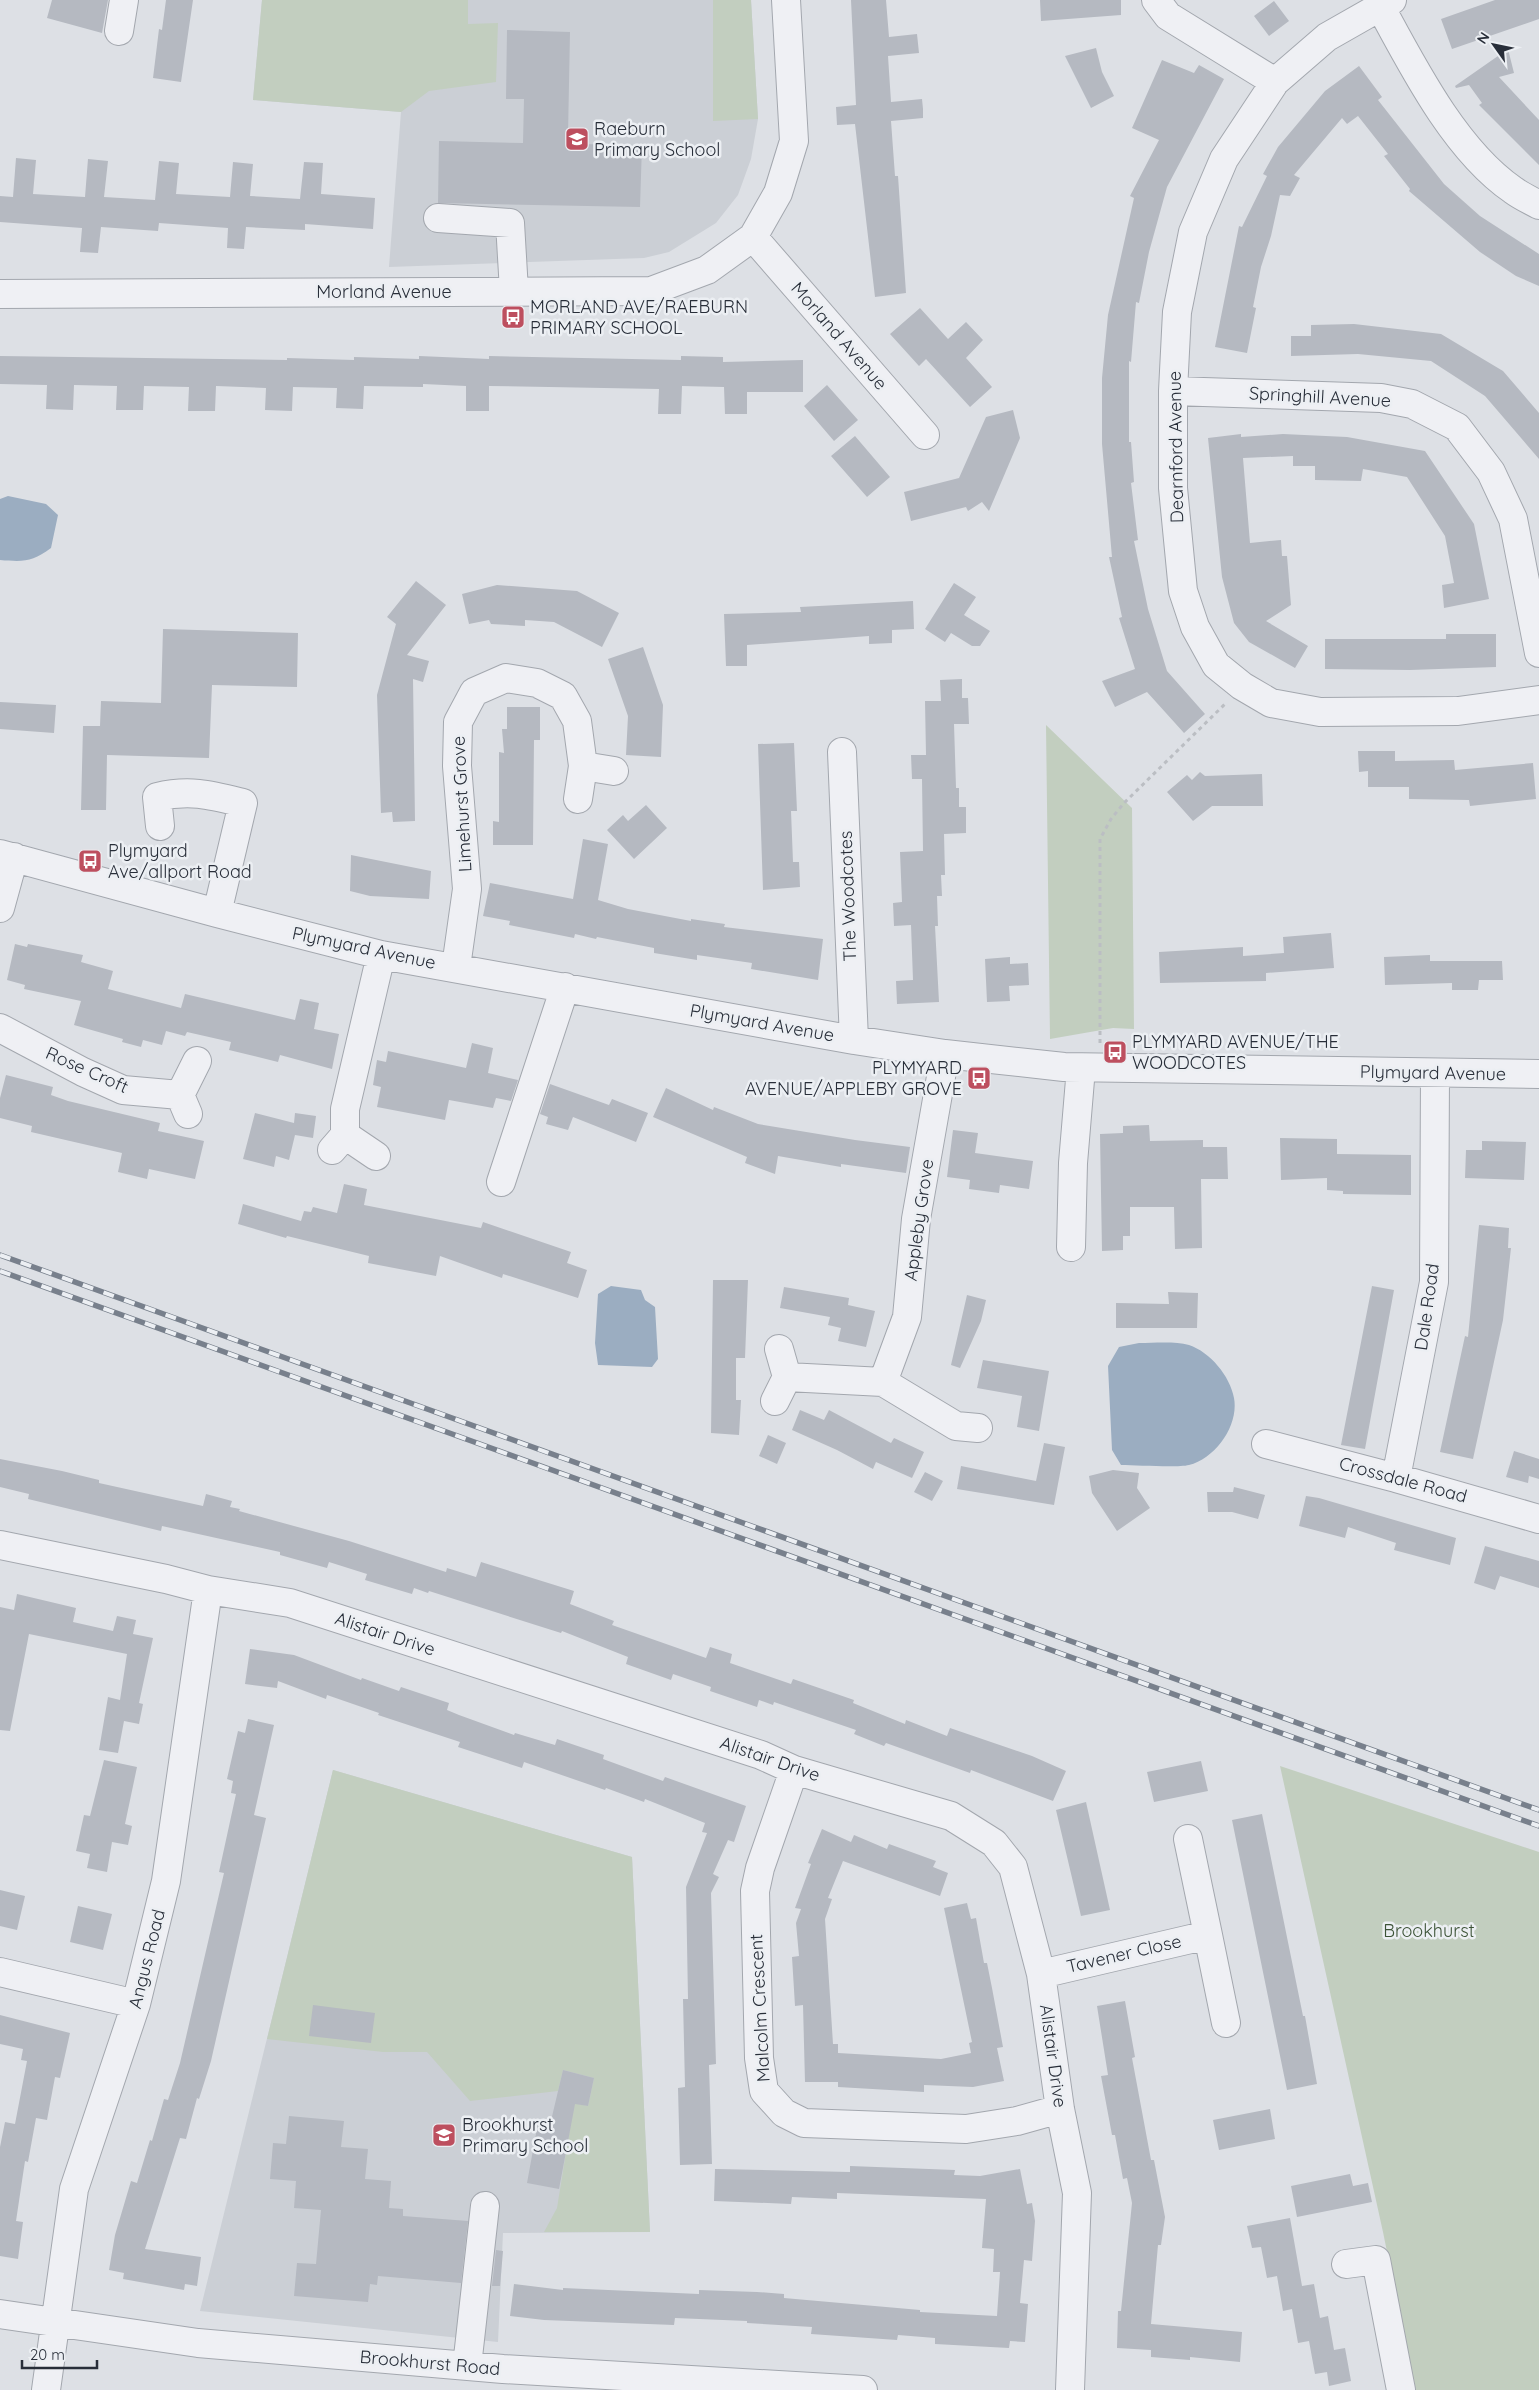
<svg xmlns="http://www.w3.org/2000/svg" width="1539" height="2390" font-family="Quicksand,sans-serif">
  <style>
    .built { fill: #cbcfd5 }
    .green { fill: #c2cebf }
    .water { fill: #9badc1 }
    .building { fill: #b5b9c1 }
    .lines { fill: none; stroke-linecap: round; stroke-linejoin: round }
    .minor-casing { stroke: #a3a7ae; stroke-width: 30 }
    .path { stroke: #bbbec3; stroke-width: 3; stroke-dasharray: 4 4; stroke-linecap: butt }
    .minor { stroke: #eff0f4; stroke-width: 28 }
    .rail-casing { stroke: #78808c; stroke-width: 5.5 }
    .rail { stroke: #eceff3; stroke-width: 4; stroke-dasharray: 11; stroke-linecap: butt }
    .labels { text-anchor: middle; stroke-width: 5; stroke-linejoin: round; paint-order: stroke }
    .poi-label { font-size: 18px; fill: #282e39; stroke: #eceff3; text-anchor: start }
    .street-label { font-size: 18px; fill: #282e39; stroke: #eceff3 }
    .park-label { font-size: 18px; fill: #3c5337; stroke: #eceff3 }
  </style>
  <rect width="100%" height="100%" fill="#dde0e5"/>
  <path class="built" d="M262,0H751L758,119L751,159L738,195L716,223L669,252L644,258L389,267L401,112L253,100Z
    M333,1770L632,1857L650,2232L503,2233L498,2342L200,2311Z"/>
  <path class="green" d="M262,0H468V24L498,23L496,82L429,91L401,112L253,100Z
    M713,0H751L758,119L713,121Z
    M1046,725L1132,808L1134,1029L1113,1028L1050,1039Z
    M1280,1766L1539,1852V2390H1415L1383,2232Z
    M333,1770L632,1857L650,2232H544L557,2208L574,2103L588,2106L594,2078L563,2070L558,2091L470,2101L427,2052H383L267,2039Z"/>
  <path class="water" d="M8,496L46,504L58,515L51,548C32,562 24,562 0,560V499Z
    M611,1286L641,1290L645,1300L655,1307L658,1359L652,1367L598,1365L595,1343L598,1294Z
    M1139,1343C1154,1343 1175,1341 1189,1345C1210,1352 1230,1376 1234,1398C1239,1425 1216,1458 1189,1465C1176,1468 1137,1465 1121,1465L1112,1450L1108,1366L1119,1347Z"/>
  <path class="building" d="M52,0H108L102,33L47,18Z
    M166,0H193L181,82L153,78L159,29L162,30Z
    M851,0H886L889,37L917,34L919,53L888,56L891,102L922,99L923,109V118L891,121L895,176H898L906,293L875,297L855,124L837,125L836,107L856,105Z
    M1040,0H1121V15L1041,21Z
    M1495,0H1539V19L1452,49L1441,19Z
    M1274,1L1289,21L1269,36L1254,16Z
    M507,30L570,32L568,135H579L578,144L642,145L640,207L438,203L439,141L523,143L524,99H506Z
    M1096,48L1102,72L1114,96L1091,108L1065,56Z
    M1508,49L1514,73L1499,77L1539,120V165L1479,105L1482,103L1469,85L1456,88L1455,86Z
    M1162,60L1194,73L1199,65L1224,79L1167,187L1149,252L1139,303L1136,302L1131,362L1129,361V442H1131L1134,482L1131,483L1138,540L1134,541L1148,609L1167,671L1205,714L1184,733L1147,692L1115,707L1102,681L1135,669L1119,618L1122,617L1109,557H1112L1102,444V378L1108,315L1134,198L1130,196L1159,140L1132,128Z
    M1359,66L1382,97L1378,100L1444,184L1480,216L1539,254V286L1516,276L1480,252L1409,191L1410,189L1384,156L1388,154L1358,116L1347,124L1342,118L1294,175L1300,178L1290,196L1280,195L1271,236L1261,267L1253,307L1256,308L1247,353L1215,347L1239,226L1242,227L1267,176L1263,174L1278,147L1325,91Z
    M16,158L36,160L33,194L85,197L88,159L108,161L104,197L155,200L159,161L179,163L176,194L230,197L233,162L253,164L250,196L300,199L304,162L323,163L321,194L375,198L373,229L305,224V230L246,227L244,249L227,248L228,228L159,223L158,231L101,227L98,253L80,252L82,228L0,222V196L13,197Z
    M920,308L948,339L966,322L983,340L966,358L992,387L970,407L926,359L919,366L890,334Z
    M1354,324L1441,334L1503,371L1539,413V459L1485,396L1431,361L1358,354L1291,356V336H1311V325Z
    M0,356L287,360V358L354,360V357L419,359V356L489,359V356L681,360V356L723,357V362L803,360V392H747V414H725L724,387L682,386L681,414H658L659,389L489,386V411H466V386L423,384V387L364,386L363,409L336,408L337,388L293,387L292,411L265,410L266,388L216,386L215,411H188L189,387L144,386L143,410H116L117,386L74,385L73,410L46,409L47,385L0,384Z
    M827,385L858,420L834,441L804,406Z
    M1013,410L1020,438L989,511L982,502L968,511L966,507L911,521L904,492L959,478L986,417Z
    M1241,434V437L1283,434L1347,437L1425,451L1474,524L1489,599L1444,608L1442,585L1454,583L1445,536L1407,477L1363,469L1361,481L1315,480V466H1293V456L1243,458L1250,543L1281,540L1282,556H1287L1291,605L1266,621L1308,646L1295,668L1249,642L1234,623L1222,577L1208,438Z
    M855,436L890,477L867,497L831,456Z
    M416,581L446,605L407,655L429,661L423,682L413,679L415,821L393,822L392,812L381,813L377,695L396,624L387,617Z
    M954,583L976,597L964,615L990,631L980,646H972L951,633L945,642L925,629Z
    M497,585L577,591L619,613L602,647L554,622L525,620V626L491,624L489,620L469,624L462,594Z
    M913,601L914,629L892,630V643L869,644V636L747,645V666H726L724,614L801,612L800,607Z
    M163,629L298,633L297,687L212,685L209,758L107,755L106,810H81L83,726H100L101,701L161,703Z
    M1446,634H1496V667L1410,670L1325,669V639H1446Z
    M643,647L663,705L661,757L626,755L628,716L608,659Z
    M962,679V698H968L969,724H954L956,788H959V807H966V833L944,834L945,875H941L942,896H937L938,926H935L939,1002L897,1004L896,981L913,980L911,925L894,926L893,903L902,902L900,852L923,851L922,779H912L911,755H926L925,701H941L940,680Z
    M0,702L56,705L54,733L0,729Z
    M507,707H540V740H534L533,845H493V821L499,822V752L504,753L502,729H507Z
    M794,743L797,811H791L793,862H799L800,887L763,890L758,744Z
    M1358,751H1395V761L1454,760L1455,770L1533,763L1536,799L1470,806L1469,800L1409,799V787H1368V771L1359,772Z
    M1200,772L1205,776L1262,774L1263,806H1212L1193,821L1167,792L1187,775L1192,780Z
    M646,805L667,828L634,859L607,830L623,815L628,821Z
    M583,839L608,844L598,900L628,909L691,921V919L725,924L724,927L823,939L818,980L751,969L752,963L697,955V960L654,953V948L597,937L596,939L575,934L574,938L509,925L510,921L483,916L490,883L573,899Z
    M351,855L431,871L429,899L370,896L350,891Z
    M1331,933L1334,968L1266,973V981L1160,983L1159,952L1243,947V956L1284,953L1283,937Z
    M15,944L27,947L28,944L83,955L81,962L113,971L108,989L181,1008L185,994L295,1020L300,999L319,1003L314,1029L339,1034L332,1069L280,1055L278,1062L229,1050L231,1042L187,1032L185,1036L166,1031L162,1045L143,1040L141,1047L122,1042L123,1039L74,1025L81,1001L24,989L25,985L7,980Z
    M1430,955V961H1502L1503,980H1479L1478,990H1452V983L1385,985L1384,957Z
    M1010,957V964L1028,963L1029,985L1009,986L1010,1001L987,1002L985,959Z
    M472,1043L493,1048L488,1073L518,1080L511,1101L496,1098L493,1108L449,1100L445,1120L377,1107L381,1087L373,1085L377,1060L386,1062L388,1051L466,1068Z
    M6,1075L53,1087L51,1095L68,1101L160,1123L158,1131L204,1141L195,1179L149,1169L147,1179L118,1172L122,1153L31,1132L32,1126L0,1118V1098Z
    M550,1084L609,1105L612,1099L648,1113L636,1142L573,1117L568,1130L546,1124L548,1117L540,1114Z
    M666,1088L713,1110L714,1107L758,1124L855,1140L910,1147L906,1173L841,1164V1167L778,1156L775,1174L745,1163L747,1157L653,1117Z
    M255,1113L294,1123L295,1113L316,1116L313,1138L295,1135L289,1160L276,1156L274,1167L243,1159Z
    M1149,1125L1150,1141L1203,1140V1147H1227L1228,1179H1201L1202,1248L1175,1249L1174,1207H1130V1236H1123V1250L1102,1251L1100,1134L1123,1133V1126Z
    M953,1130L978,1133L975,1153L1033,1161L1029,1189L1000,1185L999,1193L969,1189L970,1180L947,1177Z
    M1280,1138L1337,1139V1154L1411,1155V1195L1343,1194V1191L1327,1190V1178L1281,1180Z
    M1482,1141L1526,1142L1524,1180L1465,1178L1466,1150H1482Z
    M344,1184L367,1189L364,1205L481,1228L483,1222L571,1252L567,1263L587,1270L578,1298L503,1274L502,1278L440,1256L436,1276L368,1263L369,1256L287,1236L286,1238L238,1224L243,1204L301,1221L304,1211L311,1212L313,1207L337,1213Z
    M1479,1225L1509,1228L1508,1248H1511L1503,1320L1473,1459L1440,1452L1465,1336L1468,1337Z
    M713,1280H748L745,1358H736V1400H741L739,1435L711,1433Z
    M1372,1286L1394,1290L1365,1449L1341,1445Z
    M784,1287L849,1298L848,1305L875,1311L866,1347L838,1341L841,1328L828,1325L830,1317L780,1308Z
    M1168,1292L1198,1293L1197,1328H1116V1303L1169,1304Z
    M967,1295L986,1300L981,1321L960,1368L951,1365Z
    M983,1360L1049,1371L1039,1431L1017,1427L1022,1396L977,1388Z
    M800,1410L824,1420L829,1410L891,1443L894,1438L924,1452L912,1478L876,1462L873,1469L837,1450L792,1430Z
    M768,1435L786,1443L777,1464L759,1456Z
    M1044,1443L1065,1447L1054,1505L957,1489L961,1466L1036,1481Z
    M1514,1451L1539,1459V1479L1529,1476L1528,1483L1506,1477Z
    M0,1459L62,1471L99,1480V1483L203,1506L206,1494L232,1501L230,1507L240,1509L239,1511L349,1541L446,1572L447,1568L476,1577L481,1562L574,1591L570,1604L614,1621L612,1625L706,1658L710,1647L732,1654L730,1663L791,1684L793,1679L854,1700L853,1703L905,1724L906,1720L947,1736L950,1728L1032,1756L1066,1771L1053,1801L971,1770L970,1773L886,1743L884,1746L854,1734L856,1730L774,1702L773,1705L759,1700L757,1707L710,1691L711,1687L673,1674L671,1680L626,1664L628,1657L562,1631L561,1633L429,1591L428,1593L414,1588L412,1594L365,1580L367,1574L329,1562L327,1568L280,1555V1552L162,1526L161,1531L28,1499L29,1494L0,1487Z
    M1113,1470L1139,1473L1137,1488L1150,1508L1117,1531L1092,1493L1089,1476Z
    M925,1472L943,1481L932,1501L914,1492Z
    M1234,1487L1265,1495L1258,1519L1232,1512H1208L1207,1492H1233Z
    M1306,1496L1319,1498L1456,1538L1450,1565L1394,1550L1396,1543L1348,1527L1345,1538L1299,1526Z
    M1485,1546L1539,1561V1588L1500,1576L1495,1590L1474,1583Z
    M17,1594L76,1608L73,1622L113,1631L117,1616L136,1620L133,1634L153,1638L139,1703L143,1704L139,1724L124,1721L118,1753L99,1750L108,1697L120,1700L127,1654L29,1634L10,1731L0,1730V1607L14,1610Z
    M250,1649L294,1655L361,1680L362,1678L399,1691L401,1687L449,1703L447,1710L459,1715L514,1735L515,1733L555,1745L557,1739L604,1755L603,1759L663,1781L665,1777L746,1806L734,1842L728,1840L713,1874L719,1877L711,1893L716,2064L709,2065L712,2164L680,2165L679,2127L678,2088L685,2087L683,1999H688L686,1887L707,1833L702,1832L705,1823L645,1799L644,1802L606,1788L605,1790L524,1762L522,1768L458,1747L460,1742L378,1715L379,1713L327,1695L326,1699L278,1681L277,1688L245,1684Z
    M248,1719L274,1725L254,1815L266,1818L211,2061L199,2099L197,2098L186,2139L180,2138L145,2249L201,2257L197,2286L185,2284L184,2290L123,2279L124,2273L109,2270L115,2235L131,2181L137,2183L150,2140L152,2141L164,2099L168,2100L180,2063L224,1873L219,1872L236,1794L231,1793L233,1781L227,1779L238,1731L245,1733Z
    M104,1760L137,1767L125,1824L132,1826L128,1845L112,1842L107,1872L87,1868L90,1854L76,1851L84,1815L90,1816Z
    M1201,1761L1208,1791L1154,1802L1147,1772Z
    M1086,1802L1110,1910L1081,1916L1056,1810Z
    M1262,1814L1303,2016H1305L1317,2084L1287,2090L1232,1820Z
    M822,1829L851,1842L854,1835L887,1849L889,1844L936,1861L933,1867L948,1873L940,1896L843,1861L828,1898L832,1899L825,1919L833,2044H838V2053L941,2059L971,2053L969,2043L972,2042L944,1908L967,1903L971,1919L976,1918L984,1963H987L992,1988L1003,2047L997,2048L1004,2081L973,2087L924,2085V2092L838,2087V2082H805L803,2005L795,2006L792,1957L799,1956L796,1923L801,1909L795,1908L811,1864L808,1863Z
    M0,1890L25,1896L17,1930L0,1926Z
    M78,1906L112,1914L103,1950L70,1942Z
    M1125,2001L1135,2057L1132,2058L1151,2160H1154L1165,2217L1161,2245H1158L1151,2324L1242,2332L1240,2362L1190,2357V2360L1151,2357V2350L1117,2348L1118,2311H1121L1132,2203L1127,2178L1123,2179L1115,2135H1112L1101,2076L1108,2075L1097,2006Z
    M313,2005L375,2013L371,2043L309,2036Z
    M0,2015L70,2033L60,2078L55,2077L47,2120L36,2118L28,2162L25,2161L16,2221L23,2222L18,2259L0,2256V2147L5,2122L15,2124L27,2061L21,2060L23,2049L0,2044Z
    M563,2070L594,2078L588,2106L575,2104L559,2189L527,2183L538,2123L550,2125Z
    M1270,2109L1275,2139L1219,2150L1213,2120Z
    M289,2116L344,2121L341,2147L368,2149L365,2179L391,2181L389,2208L403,2209V2216L468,2221L461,2283L378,2276L377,2285L370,2284L368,2302L294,2296L297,2263L316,2264L321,2210L294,2208L296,2181L270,2179L273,2143L286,2144Z
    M850,2166L955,2170L954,2175L980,2176L1020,2169L1027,2204L1032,2203L1035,2221L1032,2261L1024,2260L1020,2303L1028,2304L1025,2342L1010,2341L1009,2348L935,2344V2338L898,2335L897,2340L811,2334L812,2327L747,2323V2321L675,2318L674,2325L544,2320L510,2316L514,2284L563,2290V2288L699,2294V2290L757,2292L784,2294V2298L920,2310V2312L997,2316L1000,2272H993L994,2249L982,2248L986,2199L837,2193V2199L792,2197L791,2204L714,2201L715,2169L850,2172Z
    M1350,2174L1353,2186L1368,2183L1372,2202L1297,2217L1291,2186Z
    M1290,2218L1302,2286L1314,2284L1320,2318L1328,2316L1334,2350L1345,2348L1351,2381L1329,2386L1327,2372L1315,2374L1309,2341L1298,2343L1292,2309L1283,2311L1277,2276L1267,2278L1261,2247L1252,2248L1247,2226Z
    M496,2250L503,2251L500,2286H492Z"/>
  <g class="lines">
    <g class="minor-casing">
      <path id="minor" d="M1156,0L1168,16L1275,82
        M1392,0L1327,37L1275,82L1224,159L1193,232L1177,312L1173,391V488L1183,591L1195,627L1216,665L1242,686L1271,703L1320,712L1458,711L1539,700
        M1380,6C1413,67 1455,150 1513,190C1521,196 1530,200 1539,205
        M119,31L124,0
        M438,218L510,223L514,291
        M753,237L925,435
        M0,294L651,291L707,270L753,237L778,193L794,141L786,0
        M1173,391L1381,398L1412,404L1457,427L1491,472L1513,519L1539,653
        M842,752L854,1040
        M583,766L614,771
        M160,826L157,797C190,789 211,795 243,803L217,913
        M0,854L217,913L381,955L854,1040L945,1054L1064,1067L1539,1074
        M0,908L14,857
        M456,967L467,889L457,766L458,722L474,692L506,678L537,683L563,696L577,721L583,766L578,799
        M0,1028L83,1072L123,1090L180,1095L188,1114
        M180,1095L197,1061
        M345,1135L376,1156
        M332,1150L345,1135V1109L381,955
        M501,1182L565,987
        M1071,1247L1073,1163L1081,1068
        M779,1349L787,1377L883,1382L956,1426L978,1428
        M883,1382L907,1317L916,1219L945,1054
        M775,1401L787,1377
        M1266,1444L1396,1478L1539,1519
        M1396,1478L1434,1282L1435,1073
        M0,1545L166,1579L208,1590L290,1603L761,1755L794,1770L951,1816L994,1843L1013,1867L1041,1974L1060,2109L1077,2193L1070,2390
        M794,1770L760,1868L755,1891L759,2058L764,2091L784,2113L804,2123L966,2129L1017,2121L1060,2109
        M1208,1935L1226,2023
        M0,1972L136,2004
        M1041,1974L1208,1935L1188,1839
        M1346,2264L1376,2260L1401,2390
        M0,2314L198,2343L503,2369L863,2390
        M467,2366L485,2206
        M46,2390L74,2189L136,2004L166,1881L208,1590"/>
    </g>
    <path class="path" d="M1100,1043V839L1111,819L1124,803L1225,704"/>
    <use href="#minor" class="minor"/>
    <g class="rail-casing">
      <path id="rail" d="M0,1255L1539,1810
        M0,1271L1539,1826"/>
    </g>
    <use href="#rail" class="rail"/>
  </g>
  <defs>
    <g id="school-square" transform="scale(1.25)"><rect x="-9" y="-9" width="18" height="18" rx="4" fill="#bd4f5f" stroke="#eceff3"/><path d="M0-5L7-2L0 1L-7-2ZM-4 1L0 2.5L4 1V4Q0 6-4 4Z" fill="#fff"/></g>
    <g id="bus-square" transform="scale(1.25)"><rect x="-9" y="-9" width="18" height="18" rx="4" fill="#bd4f5f" stroke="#eceff3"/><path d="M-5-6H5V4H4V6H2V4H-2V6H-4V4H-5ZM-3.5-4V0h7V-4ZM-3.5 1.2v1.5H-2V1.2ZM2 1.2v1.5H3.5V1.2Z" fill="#fff"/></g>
  </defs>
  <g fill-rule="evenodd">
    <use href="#school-square" x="577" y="139"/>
    <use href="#bus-square" x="513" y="317"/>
    <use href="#bus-square" x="90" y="861"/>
    <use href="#bus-square" x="1115" y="1052"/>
    <use href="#bus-square" x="979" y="1078"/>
    <use href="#school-square" x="444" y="2135"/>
  </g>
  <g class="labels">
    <g class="poi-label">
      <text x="594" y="135">Raeburn<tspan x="594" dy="21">Primary School</tspan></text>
      <text x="530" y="313">MORLAND AVE/RAEBURN<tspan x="530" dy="21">PRIMARY SCHOOL</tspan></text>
      <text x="108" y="857">Plymyard<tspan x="108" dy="21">Ave/allport Road</tspan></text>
      <text x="1132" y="1048">PLYMYARD AVENUE/THE<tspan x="1132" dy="21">WOODCOTES</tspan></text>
      <text x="962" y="1074" text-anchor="end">PLYMYARD<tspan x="962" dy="21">AVENUE/APPLEBY GROVE</tspan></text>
      <text x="462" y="2131">Brookhurst<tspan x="462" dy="21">Primary School</tspan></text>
    </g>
    <g class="street-label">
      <text x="384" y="298">Morland Avenue</text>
      <text transform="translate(839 336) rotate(49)" y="6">Morland Avenue</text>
      <text transform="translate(1320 397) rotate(3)" y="6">Springhill Avenue</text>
      <text transform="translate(1176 447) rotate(-91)" y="6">Dearnford Avenue</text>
      <text transform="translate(462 804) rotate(-93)" y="6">Limehurst Grove</text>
      <text transform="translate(848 896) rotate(-92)" y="6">The Woodcotes</text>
      <text transform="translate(364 948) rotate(12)" y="6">Plymyard Avenue</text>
      <text transform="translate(762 1023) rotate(10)" y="6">Plymyard Avenue</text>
      <text transform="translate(87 1070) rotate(24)" y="6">Rose Croft</text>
      <text transform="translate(1433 1073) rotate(1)" y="6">Plymyard Avenue</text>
      <text transform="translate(919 1220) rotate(-82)" y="6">Appleby Grove</text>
      <text transform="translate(1427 1307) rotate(-82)" y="6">Dale Road</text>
      <text transform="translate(1403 1480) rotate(15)" y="6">Crossdale Road</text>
      <text transform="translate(385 1634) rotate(18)" y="6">Alistair Drive</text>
      <text transform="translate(770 1759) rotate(19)" y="6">Alistair Drive</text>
      <text transform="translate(1124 1954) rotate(-13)" y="6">Tavener Close</text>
      <text transform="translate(147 1959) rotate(-76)" y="6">Angus Road</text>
      <text transform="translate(760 2008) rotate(-93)" y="6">Malcolm Crescent</text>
      <text transform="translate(1053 2056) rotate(82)" y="6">Alistair Drive</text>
      <text transform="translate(430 2363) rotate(5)" y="6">Brookhurst Road</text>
    </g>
    <g class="park-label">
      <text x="1429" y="1937">Brookhurst</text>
    </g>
  </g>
  <g transform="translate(1494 45) rotate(303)" stroke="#eceff3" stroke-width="4" paint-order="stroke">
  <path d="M0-4L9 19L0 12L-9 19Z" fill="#282e39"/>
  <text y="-8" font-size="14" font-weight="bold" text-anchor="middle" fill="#282e39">N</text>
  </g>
  <path d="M22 2360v8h75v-8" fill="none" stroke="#282e39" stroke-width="2.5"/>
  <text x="30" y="2360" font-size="15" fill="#282e39" stroke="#eceff3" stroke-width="4" paint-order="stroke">20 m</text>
</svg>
